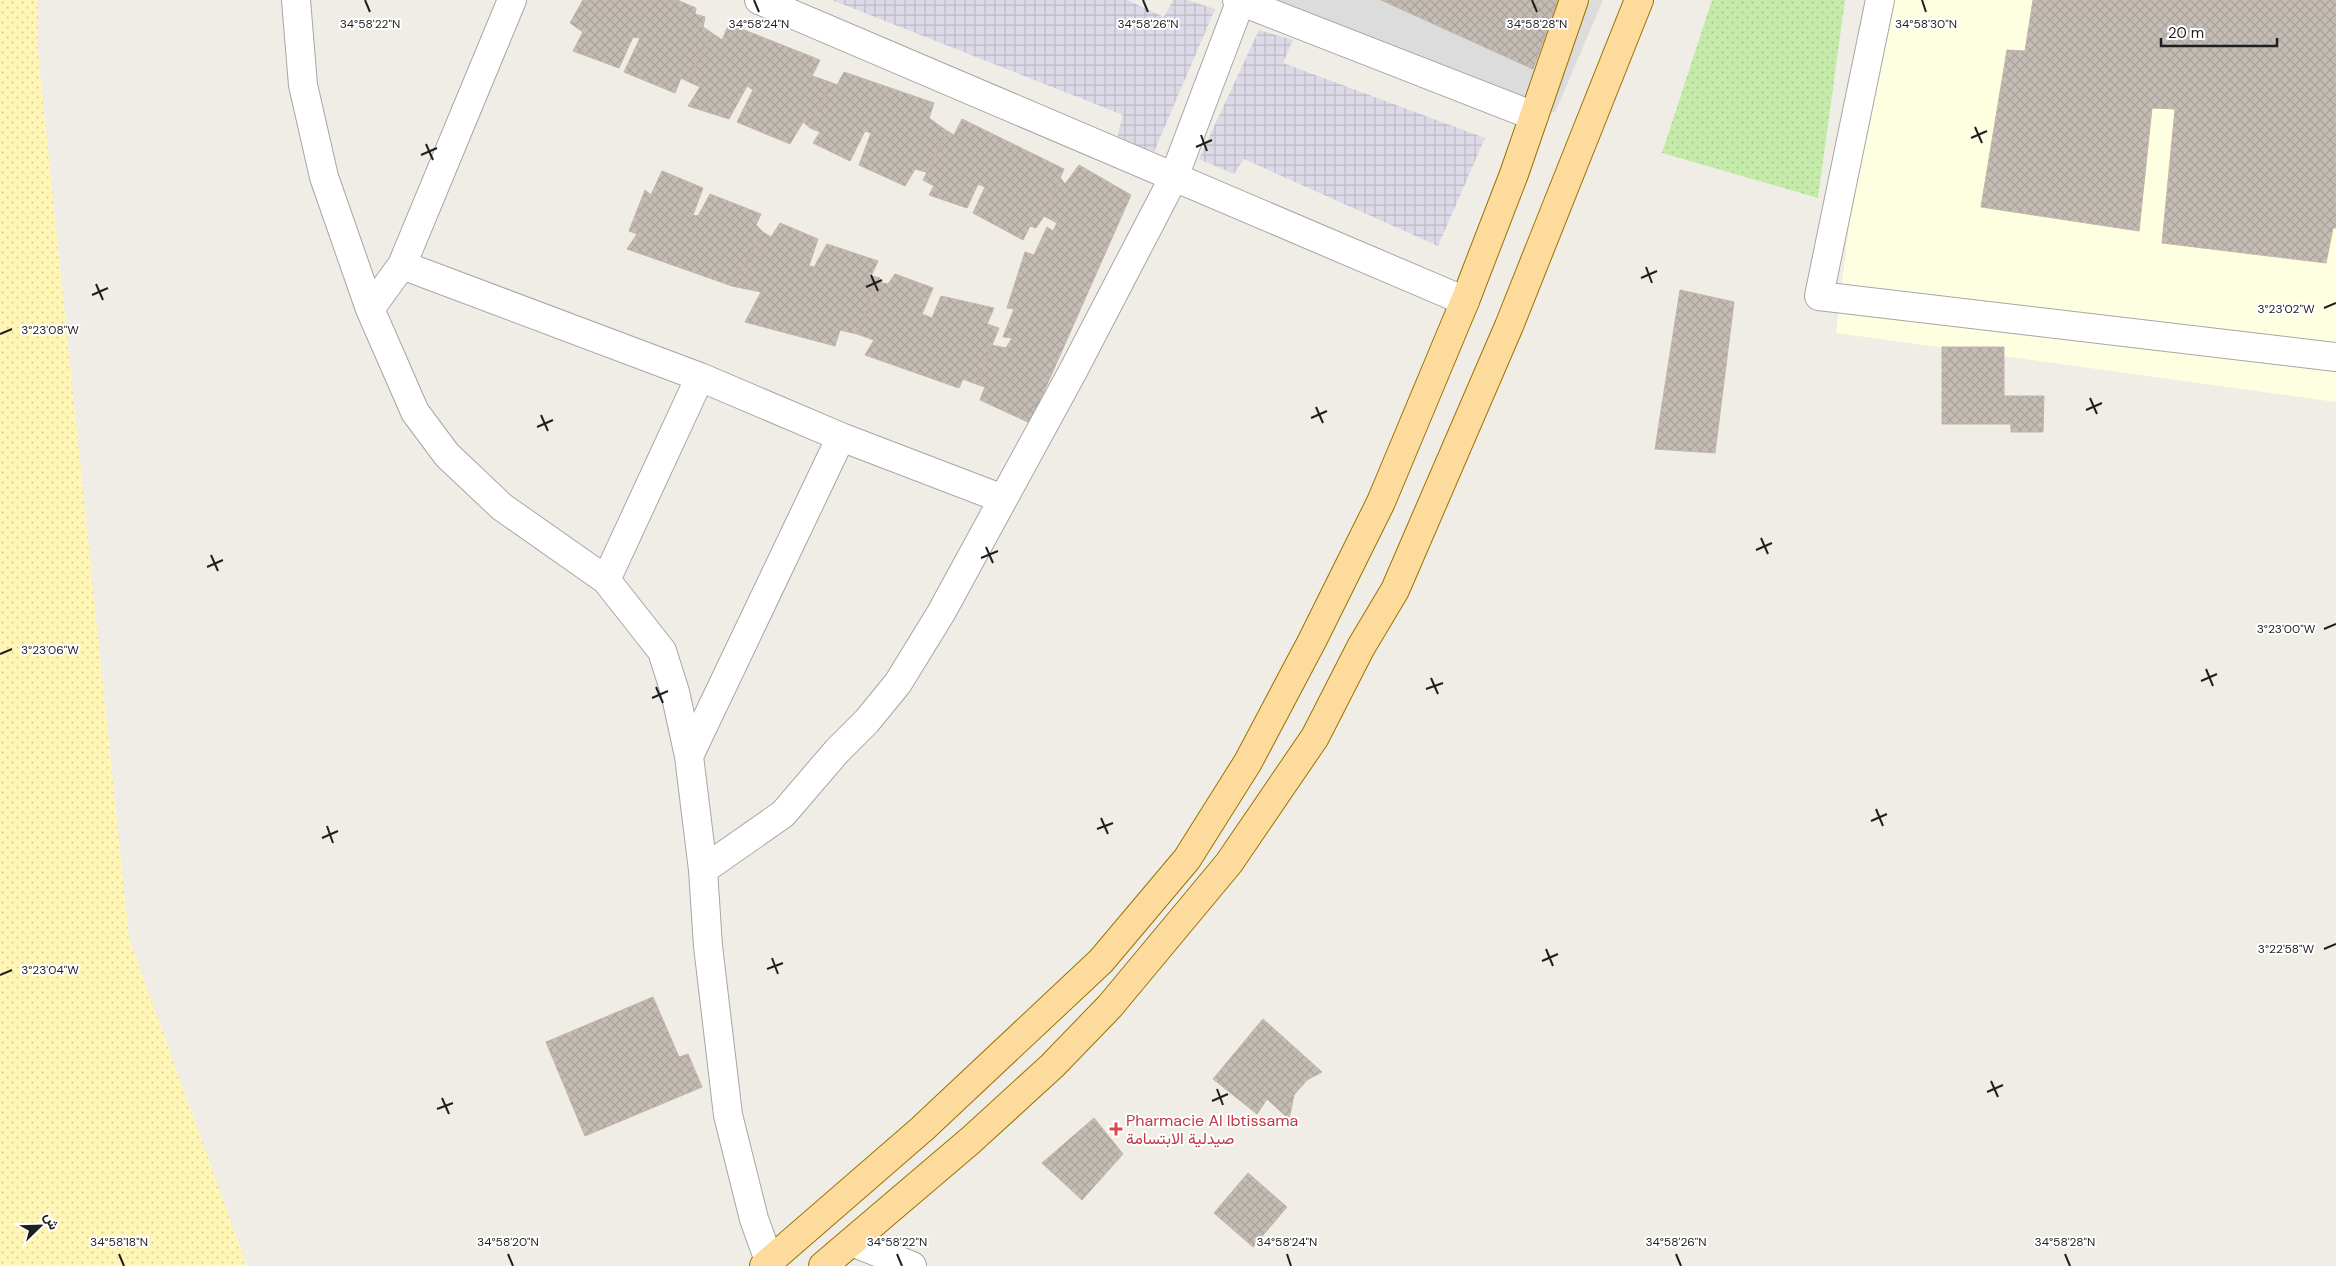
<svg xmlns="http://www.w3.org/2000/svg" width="2336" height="1266" font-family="'DM Sans',Vazirmatn,sans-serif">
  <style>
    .residential { fill: #dddcdc }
    .education { fill: #fdffe0 }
    .grass { fill: url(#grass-dots) }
    .sand { fill: url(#sand-dots) }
    .plaza { fill: url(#plaza-grid) }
    .building { fill: url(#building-cross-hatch); stroke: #c2b5a8 }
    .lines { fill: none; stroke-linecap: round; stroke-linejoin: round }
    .minor-casing { stroke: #a6a6a6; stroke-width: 30 }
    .major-casing { stroke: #9b7300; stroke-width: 30 }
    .minor { stroke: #fff; stroke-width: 28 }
    .major { stroke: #fddb9d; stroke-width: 28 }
    .ticks { fill: none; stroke: #1f1f1f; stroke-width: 2 }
    .health-dot { fill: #e0444e; stroke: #fff; stroke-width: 2 }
    .labels { text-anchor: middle; stroke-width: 4; stroke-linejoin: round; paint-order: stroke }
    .health-label { font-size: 16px; fill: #be3a42; stroke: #fff; text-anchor: start }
    .ticks-label { font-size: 12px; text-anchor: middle; fill: #1f1f1f; stroke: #fff; stroke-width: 4; stroke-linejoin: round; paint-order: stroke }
  </style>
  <defs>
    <pattern id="grass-dots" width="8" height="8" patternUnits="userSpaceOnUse" patternTransform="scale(1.25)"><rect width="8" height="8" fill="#c5ebab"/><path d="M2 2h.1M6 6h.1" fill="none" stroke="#a9c993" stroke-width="1.8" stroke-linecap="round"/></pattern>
    <pattern id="sand-dots" width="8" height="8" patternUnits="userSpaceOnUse" patternTransform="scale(1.25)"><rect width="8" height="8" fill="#fff6b5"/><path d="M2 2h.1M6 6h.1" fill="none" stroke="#dad29b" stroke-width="1.8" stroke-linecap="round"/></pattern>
    <pattern id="plaza-grid" width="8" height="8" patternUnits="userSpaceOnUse" patternTransform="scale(1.25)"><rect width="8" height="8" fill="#dbdae6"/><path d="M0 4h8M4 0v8" fill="none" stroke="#bcbbc5"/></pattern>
    <pattern id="building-cross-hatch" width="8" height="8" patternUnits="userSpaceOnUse" patternTransform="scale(1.25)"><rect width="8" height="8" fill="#c5bdb5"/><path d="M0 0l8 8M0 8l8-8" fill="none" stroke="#a9a29b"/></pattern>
  </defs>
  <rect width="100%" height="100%" fill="#f0ede6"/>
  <path class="residential" d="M1229,0H1603L1555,113Z"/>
  <path class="education" d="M1876,0H2336V402L1836,333Z"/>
  <path class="grass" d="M1712,0H1845L1818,198L1662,153Z"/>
  <path class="sand" d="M0,0H38V52L129,938L247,1266H0Z"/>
  <path class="plaza" d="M832,0H1127L1164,17L1173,0H1187L1215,9L1154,152L1117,138L1123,115Z
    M1259,30L1293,40L1283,63L1485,138L1438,246L1244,159L1234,174L1199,159Z"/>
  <path class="building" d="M583,0H677L696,8L695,14L705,17L703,27L712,33L687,81L681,78L675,93L624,72L640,38L633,37L619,68L573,51L583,32L570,23Z
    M1381,0H1558L1533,69Z
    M2033,0H2336V228H2333L2326,263L2162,243L2175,109L2152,108L2139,231L1981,207L2007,50L2025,51Z
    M729,24L820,60L812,76L830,82L810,128L803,122L790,144L737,122L753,90L747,86L729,119L688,106L700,87L687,81L712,33L722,40Z
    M844,72L934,103L929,118L947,131L926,172L915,169L905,186L859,165L871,133L865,131L850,161L813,143L820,132L810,128L830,82L837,85Z
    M962,119L1064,169L1044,216L1036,228L1030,226L1023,240L973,213L985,187L978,184L967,208L929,195L934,186L923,180L947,131L954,135Z
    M1079,165L1131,195L1030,423L980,400L985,387L976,384L992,345L1006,348L1012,338L1003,337L1014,309L1007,308L1025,252L1034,255L1047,227L1053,231L1057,223L1044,216L1060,177L1065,184Z
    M662,171L703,188L693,215L698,216L710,194L761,214L756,225L763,232L732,286L627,249L637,234L629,231L645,190L651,195Z
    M780,223L818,239L809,266L814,267L827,244L878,261L871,276L880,278L857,334L840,330L835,346L745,322L761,292L732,286L763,232L771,237Z
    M895,274L933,288L922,314L932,318L941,296L994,308L987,324L999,328L976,384L963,379L959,388L865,355L874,340L857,334L878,282L888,284Z
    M1680,290L1734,302L1715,453L1655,449Z
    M1942,347H2004V396H2044L2043,432H2011V424H1942Z
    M653,997L679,1057L688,1054L702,1087L585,1136L546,1042Z
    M1263,1019L1322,1072L1307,1080L1294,1095L1289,1119L1267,1099L1257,1114L1213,1079Z
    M1094,1118L1123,1154L1082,1200L1042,1163Z
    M1248,1173L1287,1207L1253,1247L1214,1213Z"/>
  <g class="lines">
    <g class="minor-casing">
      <path id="minor" d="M296,0L303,85L324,177L370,309L415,412L447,455L502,507L606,580L662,651L675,692L689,756L703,870L708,946L728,1115L754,1219L771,1266
        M759,0L1465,301
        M1237,0L1534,116
        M1880,0L1819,296L2336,357
        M402,265L700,377L841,437L1003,499
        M370,309L402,265L512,0
        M606,580L700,377
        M689,756L841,437
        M703,870L783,814L837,751L867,721L898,683L941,613L1073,371L1174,177L1241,0
        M852,1242L912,1266"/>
    </g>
    <g class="major-casing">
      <path id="major" d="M764,1266L922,1129L1101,961L1187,859L1248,762L1312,641L1381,502L1465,301L1514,174L1574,0
        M823,1266L971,1140L1052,1066L1110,1006L1229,863L1315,737L1361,647L1395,590L1509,326L1639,0"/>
    </g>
    <use href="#minor" class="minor"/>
    <use href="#major" class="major"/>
  </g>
  <path class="ticks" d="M365,0L370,12M754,0L759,12M1143,0L1148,12M1532,0L1537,12M1922,0L1926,12M1975,127L1982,143M1201,135L1207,151M1971,138L1987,131M426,144L433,160M1196,147L1212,140M421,155L437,148M1646,267L1652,283M871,275L878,291M1641,278L1657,271M96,284L103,300M866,287L882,280M92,295L108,288M2324,308L2336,303M0,334L12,329M2090,398L2097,414M1316,407L1323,423M2086,410L2102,403M541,415L548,431M1311,418L1327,411M537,427L553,420M1761,538L1768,554M986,547L993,563M1756,550L1772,543M211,555L218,571M981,558L998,551M207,567L223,560M2324,629L2336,624M0,654L12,649M2206,669L2213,686M1431,678L1438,694M2201,681L2217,674M656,687L663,703M1426,689L1443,683M652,698L668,691M1876,809L1883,826M1101,818L1108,834M1871,821L1887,814M327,826L333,843M1097,829L1113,823M322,838L338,831M1546,949L1553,966M2324,949L2336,944M772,958L778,974M1542,961L1558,954M767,969L783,963M0,975L12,970M1991,1081L1998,1097M1217,1089L1223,1105M1987,1092L2003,1085M442,1098L449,1114M1212,1101L1228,1094M437,1109L453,1103M119,1254L124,1266M508,1254L513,1266M897,1254L902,1266M1287,1254L1291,1266M1676,1254L1681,1266M2065,1254L2070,1266"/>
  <path class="health-dot" d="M1113.5 1121.5h5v5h5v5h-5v5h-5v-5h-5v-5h5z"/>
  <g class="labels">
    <g class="health-label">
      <text x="1126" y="1126">Pharmacie Al Ibtissama<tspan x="1126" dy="18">صيدلية الابتسامة</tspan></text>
    </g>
  </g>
  <g class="ticks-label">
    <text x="1148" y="28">34°58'26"N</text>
    <text x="1926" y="28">34°58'30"N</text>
    <text x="370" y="28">34°58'22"N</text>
    <text x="759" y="28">34°58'24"N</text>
    <text x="1537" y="28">34°58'28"N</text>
    <text x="2286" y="313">3°23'02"W</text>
    <text x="50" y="334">3°23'08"W</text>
    <text x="2286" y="633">3°23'00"W</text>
    <text x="50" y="654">3°23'06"W</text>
    <text x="2286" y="953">3°22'58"W</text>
    <text x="50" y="974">3°23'04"W</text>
    <text x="119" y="1246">34°58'18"N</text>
    <text x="508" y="1246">34°58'20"N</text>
    <text x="897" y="1246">34°58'22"N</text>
    <text x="1287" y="1246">34°58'24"N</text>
    <text x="1676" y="1246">34°58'26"N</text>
    <text x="2065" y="1246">34°58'28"N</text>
  </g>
  <g transform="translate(40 1226) rotate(67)" stroke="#ffffff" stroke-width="4" paint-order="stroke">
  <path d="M0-4L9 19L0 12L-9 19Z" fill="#1f1f1f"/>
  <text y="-8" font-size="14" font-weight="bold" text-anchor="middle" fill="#1f1f1f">ش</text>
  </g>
  <path d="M2161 38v8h116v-8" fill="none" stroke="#1f1f1f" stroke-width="2.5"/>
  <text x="2168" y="38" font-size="15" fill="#1f1f1f" stroke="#ffffff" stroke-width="4" paint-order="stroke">20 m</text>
</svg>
